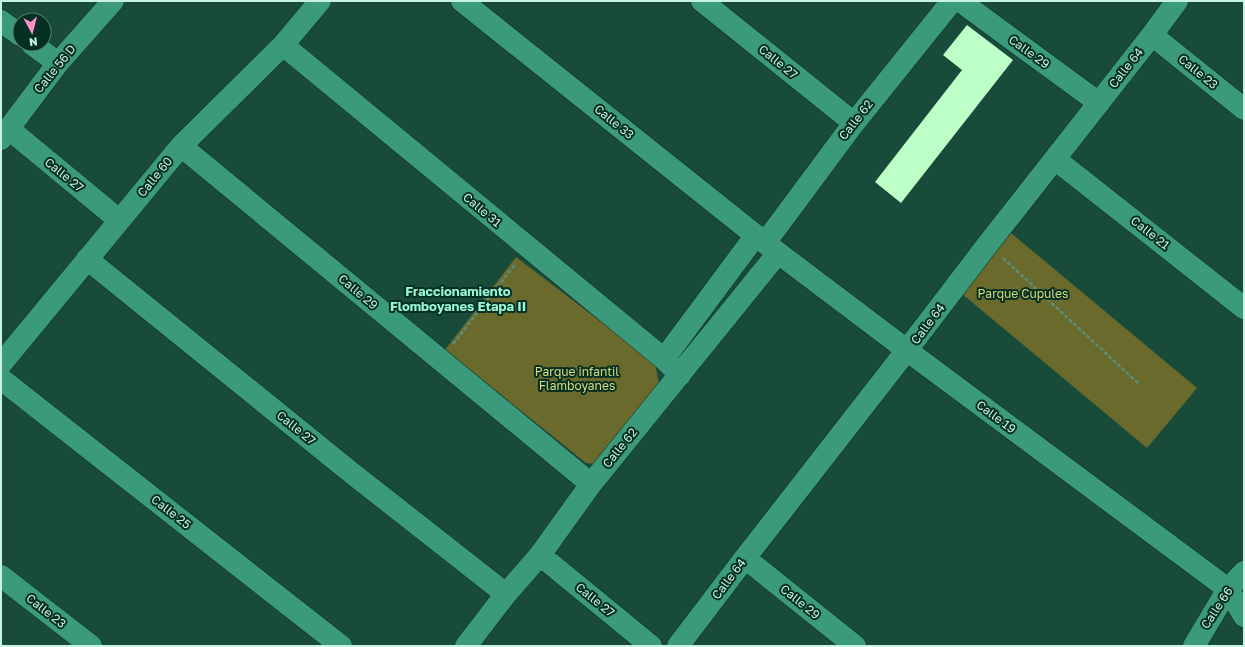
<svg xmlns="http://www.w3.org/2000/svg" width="1245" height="647" font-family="'Golos Text',sans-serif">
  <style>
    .green { fill: #6a6a2c }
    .building { fill: #bcffc7 }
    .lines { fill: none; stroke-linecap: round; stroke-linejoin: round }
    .minor-casing { stroke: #102e24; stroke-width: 23 }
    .path { stroke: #5d8c7c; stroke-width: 2.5; stroke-dasharray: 4 2; stroke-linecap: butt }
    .minor { stroke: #3b9a7c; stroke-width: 22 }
    .labels { text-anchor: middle; stroke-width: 4; stroke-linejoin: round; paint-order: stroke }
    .street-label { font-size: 12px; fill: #c8f3e2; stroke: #052f23 }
    .park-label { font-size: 12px; fill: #dbdc79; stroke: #052f23 }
    .neighbourhood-label { font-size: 13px; font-weight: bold; fill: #9af7d6; stroke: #052f23 }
  </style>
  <rect width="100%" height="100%" fill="#194b3b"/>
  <path class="green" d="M1011,233L1197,388L1147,448L961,293Z
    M516,257L655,363L660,389L597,464L586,463L445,350Z"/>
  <path class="building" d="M967,25L1013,60L901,203L875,182L962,70L943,55Z"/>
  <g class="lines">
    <g class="minor-casing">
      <path id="minor" d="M462,1L765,243L920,360L1228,589L1244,616
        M702,1L854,123
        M960,1L1099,103
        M1,21L20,35
        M1152,35L1244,109
        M32,44L58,63
        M283,45L664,359L680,375
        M9,129L119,220
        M1,139L58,63L113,1
        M181,146L591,484
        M1055,159L1244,308
        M765,243L854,123L952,1
        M87,259L353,474L506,594
        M664,359L756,235
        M1,364L181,146L283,45L320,1
        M1,379L341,646
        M540,555L651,646
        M745,558L855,646
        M1,576L91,646
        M466,646L506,594L540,555L591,484L778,253
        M678,646L745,558L907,350L988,244L1152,35L1177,1
        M1194,646L1228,589L1244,572"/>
    </g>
    <path class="path" d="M1003,258L1139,384
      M453,344L516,263"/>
    <use href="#minor" class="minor"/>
  </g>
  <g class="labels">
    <g class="street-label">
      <text transform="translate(1029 52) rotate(36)" y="4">Calle 29</text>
      <text transform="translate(778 62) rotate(39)" y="4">Calle 27</text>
      <text transform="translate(1126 68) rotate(-52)" y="4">Calle 64</text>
      <text transform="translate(55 69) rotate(-51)" y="4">Calle 56 D</text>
      <text transform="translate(1198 72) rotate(39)" y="4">Calle 23</text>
      <text transform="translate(856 120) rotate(-52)" y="4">Calle 62</text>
      <text transform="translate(614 122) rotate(39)" y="4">Calle 33</text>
      <text transform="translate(64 175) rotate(39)" y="4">Calle 27</text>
      <text transform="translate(155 177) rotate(-51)" y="4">Calle 60</text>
      <text transform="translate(482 210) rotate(40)" y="4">Calle 31</text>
      <text transform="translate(1150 233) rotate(38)" y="4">Calle 21</text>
      <text transform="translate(358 292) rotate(40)" y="4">Calle 29</text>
      <text transform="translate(928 324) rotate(-53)" y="4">Calle 64</text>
      <text transform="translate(996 417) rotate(37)" y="4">Calle 19</text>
      <text transform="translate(296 428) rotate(39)" y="4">Calle 27</text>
      <text transform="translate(620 448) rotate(-51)" y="4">Calle 62</text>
      <text transform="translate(171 512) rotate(38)" y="4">Calle 25</text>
      <text transform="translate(729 579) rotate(-53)" y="4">Calle 64</text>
      <text transform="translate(595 600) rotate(39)" y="4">Calle 27</text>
      <text transform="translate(800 602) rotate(39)" y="4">Calle 29</text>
      <text transform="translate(1217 608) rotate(-57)" y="4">Calle 66</text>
      <text transform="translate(46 611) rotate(38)" y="4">Calle 23</text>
    </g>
    <g class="park-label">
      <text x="1023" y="298">Parque Cupules</text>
      <text x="577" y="376">Parque infantil<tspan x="577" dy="14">Flamboyanes</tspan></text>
    </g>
    <g class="neighbourhood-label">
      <text x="458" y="296">Fraccionamiento<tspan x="458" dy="15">Flomboyanes Etapa II</tspan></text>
    </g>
  </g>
  <rect width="1245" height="647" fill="none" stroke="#c8f3e2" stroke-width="4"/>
  <g transform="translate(32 32) rotate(173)"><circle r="19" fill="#052f23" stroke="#537d6f"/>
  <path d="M0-3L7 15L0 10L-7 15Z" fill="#fb8fc6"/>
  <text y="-6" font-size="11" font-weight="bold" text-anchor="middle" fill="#c8f3e2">N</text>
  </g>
</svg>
